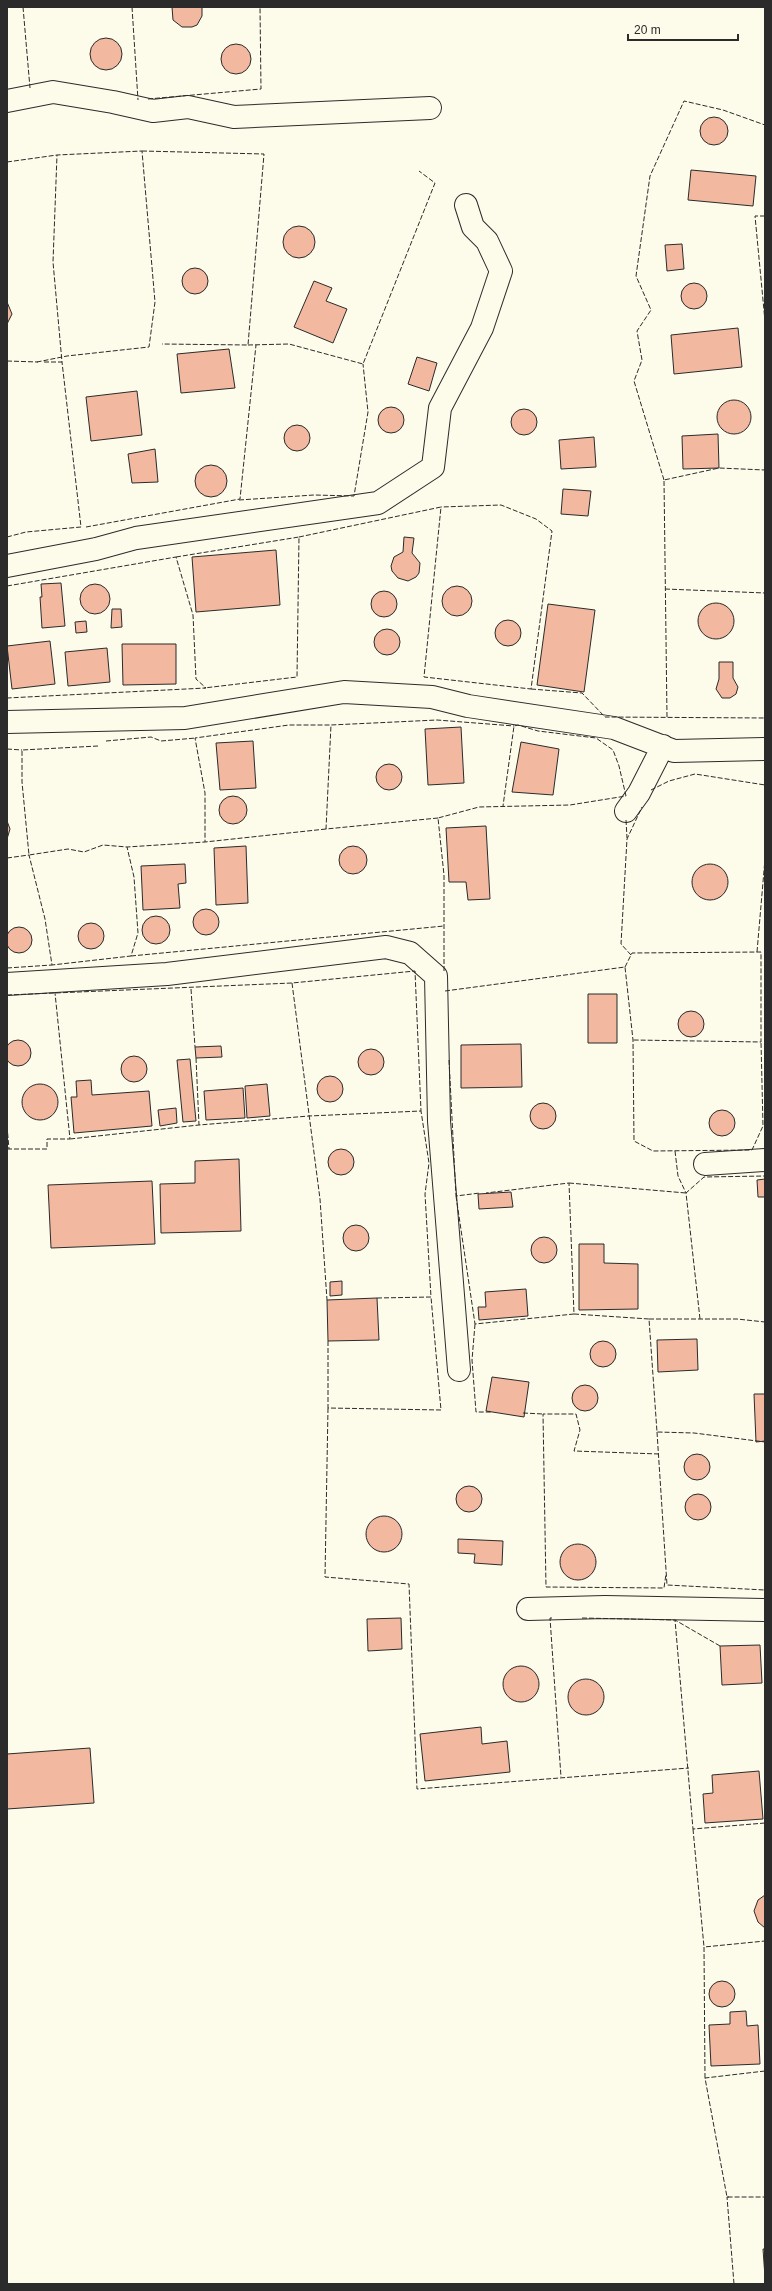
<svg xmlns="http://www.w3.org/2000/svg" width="772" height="2291" font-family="Arial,sans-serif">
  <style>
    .building { fill: #f2b8a0; stroke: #2b2b2b }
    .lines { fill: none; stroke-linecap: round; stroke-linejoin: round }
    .street-casing { stroke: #2b2b2b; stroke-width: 24 }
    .street { stroke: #fdfbea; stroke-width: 22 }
    .fence { stroke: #2b2b2b; stroke-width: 1; stroke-dasharray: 5 2; stroke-linecap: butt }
  </style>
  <rect width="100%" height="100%" fill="#fdfbea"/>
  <path class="building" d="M172,7H202V16L197,25L192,27H182L173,20Z
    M90 54a16 16 0 1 1 32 0a16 16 0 1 1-32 0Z
    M221 59a15 15 0 1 1 30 0a15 15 0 1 1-30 0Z
    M700 131a14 14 0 1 1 28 0a14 14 0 1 1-28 0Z
    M691,170L756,176L753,206L688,200Z
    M283 242a16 16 0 1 1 32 0a16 16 0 1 1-32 0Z
    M682,244L684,269L667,271L665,245Z
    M182 281a13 13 0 1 1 26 0a13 13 0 1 1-26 0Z
    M314,281L332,288L326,301L347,309L333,343L294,327Z
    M681 296a13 13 0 1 1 26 0a13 13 0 1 1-26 0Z
    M7,302L12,314L7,324Z
    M738,328L742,367L674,374L671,335Z
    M229,349L235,388L181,393L177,354Z
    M417,357L437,363L429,391L408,384Z
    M137,391L142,435L91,441L86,397Z
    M717 417a17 17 0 1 1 34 0a17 17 0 1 1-34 0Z
    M378 420a13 13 0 1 1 26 0a13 13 0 1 1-26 0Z
    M511 422a13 13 0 1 1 26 0a13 13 0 1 1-26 0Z
    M284 438a13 13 0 1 1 26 0a13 13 0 1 1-26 0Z
    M718,434L719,468L683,469L682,436Z
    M594,437L596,467L561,469L559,440Z
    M155,449L158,482L132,483L128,454Z
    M195 481a16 16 0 1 1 32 0a16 16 0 1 1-32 0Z
    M563,489L591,491L588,516L561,514Z
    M404,537L414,538L412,553L420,563L419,573L416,577L408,581L398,578L392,571L391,566L394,557L403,552Z
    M276,550L280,605L196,612L192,557Z
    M61,583L65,626L42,628L40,597H42L41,584Z
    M80 599a15 15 0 1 1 30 0a15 15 0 1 1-30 0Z
    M442 601a15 15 0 1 1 30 0a15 15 0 1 1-30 0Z
    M371 604a13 13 0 1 1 26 0a13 13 0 1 1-26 0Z
    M698 621a18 18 0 1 1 36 0a18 18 0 1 1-36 0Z
    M548,604L595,610L584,692L537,685Z
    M112,609H121L122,627L111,628Z
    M495 633a13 13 0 1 1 26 0a13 13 0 1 1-26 0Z
    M86,621L87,632L76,633L75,622Z
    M374 642a13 13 0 1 1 26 0a13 13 0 1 1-26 0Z
    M50,641L55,684L12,689L7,646Z
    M122,644H176V684L123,685Z
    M107,648L110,682L68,686L65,652Z
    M719,662H733V678L738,687L736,694L730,698H722L716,689L719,679Z
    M461,727L464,783L428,785L425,729Z
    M253,741L256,788L220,790L216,743Z
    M521,742L559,749L553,795L512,792Z
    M376 777a13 13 0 1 1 26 0a13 13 0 1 1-26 0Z
    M219 810a14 14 0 1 1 28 0a14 14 0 1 1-28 0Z
    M7,821L10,829L7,839Z
    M486,826L490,899L468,900L466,882H449L446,828Z
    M246,846L248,903L216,905L214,848Z
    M339 860a14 14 0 1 1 28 0a14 14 0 1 1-28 0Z
    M185,864L186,883L178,884L180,908L143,910L141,866Z
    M692 882a18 18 0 1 1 36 0a18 18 0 1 1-36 0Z
    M193 922a13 13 0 1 1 26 0a13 13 0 1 1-26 0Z
    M142 930a14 14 0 1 1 28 0a14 14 0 1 1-28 0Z
    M78 936a13 13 0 1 1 26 0a13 13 0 1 1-26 0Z
    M6 940a13 13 0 1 1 26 0a13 13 0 1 1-26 0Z
    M588,994H617V1043H588Z
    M678 1024a13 13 0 1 1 26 0a13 13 0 1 1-26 0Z
    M5 1053a13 13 0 1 1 26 0a13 13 0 1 1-26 0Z
    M521,1044L522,1087L461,1088V1045Z
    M221,1046L222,1057L196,1058L195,1047Z
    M358 1062a13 13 0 1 1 26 0a13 13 0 1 1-26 0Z
    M121 1069a13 13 0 1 1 26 0a13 13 0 1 1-26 0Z
    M190,1059L196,1121L183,1122L177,1060Z
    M317 1089a13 13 0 1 1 26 0a13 13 0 1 1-26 0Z
    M91,1080L92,1095L149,1091L152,1126L74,1133L71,1097H77L76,1081Z
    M267,1084L270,1116L247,1118L245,1086Z
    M22 1102a18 18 0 1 1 36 0a18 18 0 1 1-36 0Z
    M243,1088L245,1118L206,1120L204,1091Z
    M530 1116a13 13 0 1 1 26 0a13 13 0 1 1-26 0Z
    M176,1108L177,1123L160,1126L158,1110Z
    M709 1123a13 13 0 1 1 26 0a13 13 0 1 1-26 0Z
    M328 1162a13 13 0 1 1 26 0a13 13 0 1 1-26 0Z
    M239,1159L241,1231L161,1233L160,1184L195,1183V1161Z
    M765,1179V1197H758L757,1180Z
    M152,1181L155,1244L51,1248L48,1185Z
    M511,1192L513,1207L479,1209L478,1194Z
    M343 1238a13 13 0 1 1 26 0a13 13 0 1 1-26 0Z
    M531 1250a13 13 0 1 1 26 0a13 13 0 1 1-26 0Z
    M579,1244H604V1263L638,1264V1309L579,1310Z
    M342,1281V1295L330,1296V1282Z
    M526,1289L528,1316L479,1320L478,1307H486L485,1292Z
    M377,1298L379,1340L328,1341L327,1300Z
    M697,1339L698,1370L658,1372L657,1340Z
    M590 1354a13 13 0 1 1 26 0a13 13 0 1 1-26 0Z
    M492,1377L529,1382L524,1417L486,1411Z
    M572 1398a13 13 0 1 1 26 0a13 13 0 1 1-26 0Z
    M754,1394H765V1441L756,1442Z
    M684 1467a13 13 0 1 1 26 0a13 13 0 1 1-26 0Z
    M456 1499a13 13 0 1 1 26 0a13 13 0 1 1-26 0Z
    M685 1507a13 13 0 1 1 26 0a13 13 0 1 1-26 0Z
    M366 1534a18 18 0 1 1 36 0a18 18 0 1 1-36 0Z
    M458,1539L503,1541L502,1565L474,1563L475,1554L458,1553Z
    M560 1562a18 18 0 1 1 36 0a18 18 0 1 1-36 0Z
    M401,1618L402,1649L368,1651L367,1619Z
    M760,1645L762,1683L722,1685L720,1646Z
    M503 1684a18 18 0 1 1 36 0a18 18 0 1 1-36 0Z
    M568 1697a18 18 0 1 1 36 0a18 18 0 1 1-36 0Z
    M481,1727L482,1744L507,1741L510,1772L425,1781L420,1734Z
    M90,1748L94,1803L7,1809V1754Z
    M759,1771L763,1819L705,1823L703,1794L713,1793L712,1775Z
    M765,1895V1928L758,1922L754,1911L758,1900Z
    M709 1994a13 13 0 1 1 26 0a13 13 0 1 1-26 0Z
    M746,2011L747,2026L758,2025L760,2064L711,2066L709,2025L730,2024V2012Z
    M763,2249H765V2277Z"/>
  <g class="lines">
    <g class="street-casing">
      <path id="street" d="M7,101L53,92L113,102L153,111L188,107L234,117L430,108
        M7,566L96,549L136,538L378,503L433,467L440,408L482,328L501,271L487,241L473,227L466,205
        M7,722L185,718L344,692L432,697L468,706L614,728L674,751L765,749
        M626,811L639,793L663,746
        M7,984L167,974L386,947L410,953L436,976L439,1121L459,1370
        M705,1164L765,1160
        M528,1609L605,1607L765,1610"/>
    </g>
    <use href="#street" class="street"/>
    <path class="fence" d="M23,7L30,88
      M132,7L138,100
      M148,99L261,89L260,7
      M142,151L264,154L248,345L162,344
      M7,162L57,155L142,151L155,302L149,347L67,356L37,362
      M765,216H755L765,321
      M248,345L289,344L363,364L435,183L419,171
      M7,361L38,362
      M44,362H62L53,262L57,155
      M664,480L634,381L642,360L637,331L651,310L636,276L650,176L684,101L723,110L765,125
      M239,500L314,495L354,496L368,412L363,364
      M86,527L240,499L256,345
      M7,537L26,532L81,527L62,362
      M299,537L441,507L424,677L531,689L552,531L536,519L501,505L441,507
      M176,557L299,537L297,677L204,688
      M7,586L176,557L193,615L196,679L206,688L7,698
      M665,589L765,593
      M531,689L582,693L605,717L765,718
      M667,717L664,480L719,468L765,470
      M106,741L151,737L161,741L196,738
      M98,746L22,750V782L29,855L68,849L84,852L103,845L127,847L205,842
      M7,749L22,750
      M651,790L669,781L695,774L765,785
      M438,818L326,829L331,725L437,720L514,726
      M626,820L627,838
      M326,829L205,842V793L195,738L289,725H331
      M7,858L29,855L45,919L52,965L131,956L138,933L134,877L127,847
      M757,952L765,859
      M631,955L621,944L627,839L642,807
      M131,956L444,926
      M625,967L632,953L761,952V1042L633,1040
      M7,968L52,965
      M444,971V875L438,818L479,807L570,805L626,796L619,766L613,750L596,738L538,731L518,725L514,726L503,806
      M292,983L320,1199L327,1300
      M191,989L195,1047
      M445,991L625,967L633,1040L634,1141L653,1151L752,1150L763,1126L761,1042
      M7,995L292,983L415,971L421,1111L309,1116L199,1125L70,1139
      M196,1058L199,1125
      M449,1060L456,1196L480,1193
      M7,1126L9,1149
      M7,1149H47V1139H70L55,993
      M675,1151L678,1176L686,1193
      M569,1183L686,1193
      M456,1196L475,1324L574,1314L569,1183L486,1193
      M377,1298L431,1297L425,1194L429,1163L421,1111
      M574,1314L649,1319L657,1432L694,1433L765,1442
      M649,1319H737L765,1322
      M700,1319L686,1193L704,1177L765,1176
      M475,1324L472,1360L476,1412H491
      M328,1341V1408L441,1410L431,1297
      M328,1408L325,1577L409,1584L417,1789L689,1768
      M523,1413L543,1414
      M657,1432L667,1585L765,1590
      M659,1454L574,1451L580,1430L576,1414H543L546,1587L664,1588L666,1574
      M552,1618H550L561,1777
      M582,1618L675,1620
      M720,1646L675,1620L693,1829L765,1823
      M693,1829L704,1947
      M765,2071L705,2078L727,2197H765
      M705,2078L704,1947L765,1941
      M729,2197H727L734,2284"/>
  </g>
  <rect width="772" height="2291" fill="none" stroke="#2b2b2b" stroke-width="16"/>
  <path d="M628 34v6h110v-6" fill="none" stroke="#2b2b2b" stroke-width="2"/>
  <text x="634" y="34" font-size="12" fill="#2b2b2b" stroke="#fdfbea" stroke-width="3" paint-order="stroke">20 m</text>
</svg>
